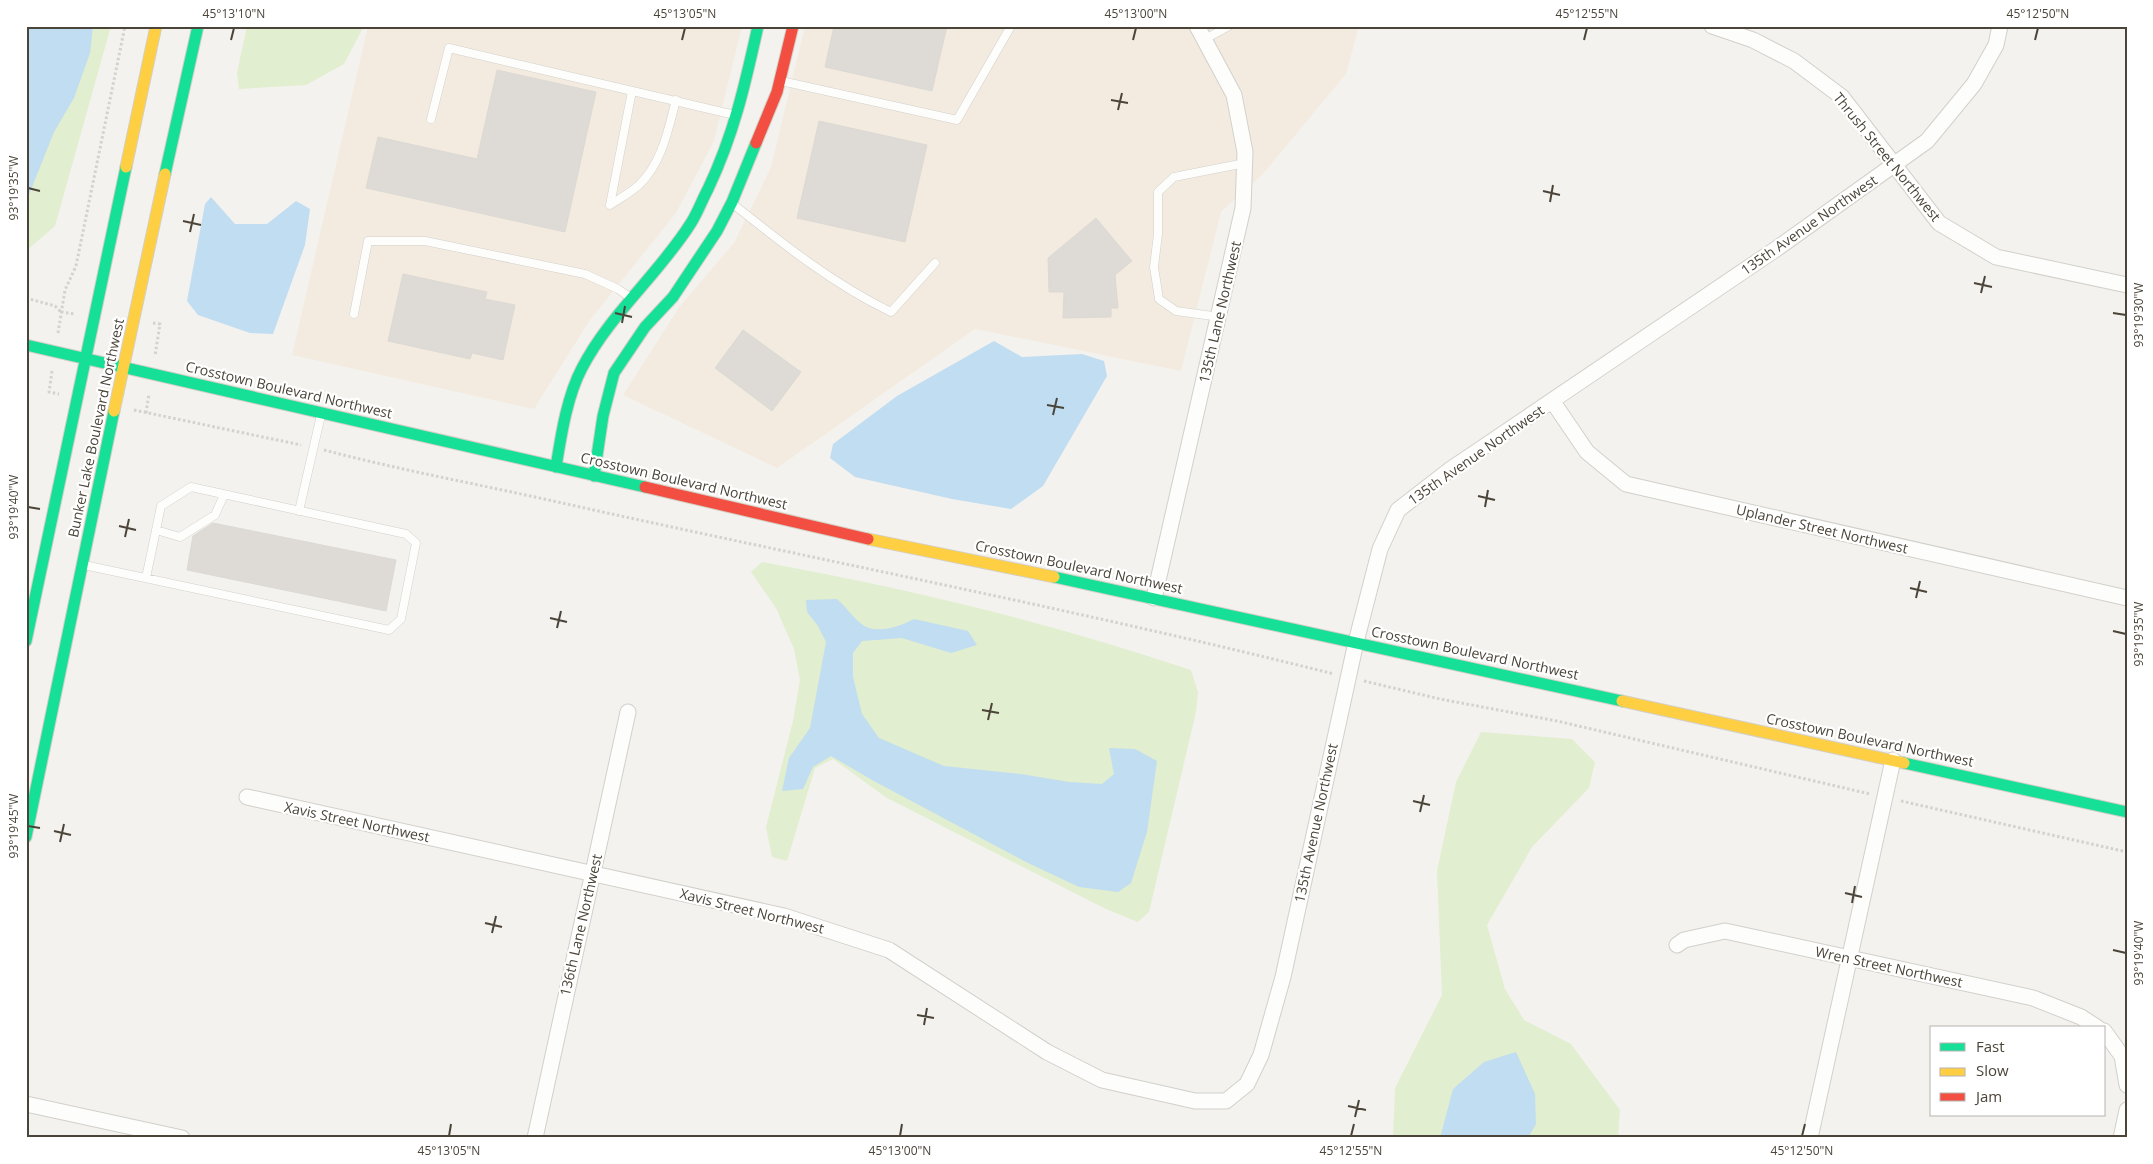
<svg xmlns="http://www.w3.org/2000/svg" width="2153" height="1164" font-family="'Open Sans',sans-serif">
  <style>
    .commercial { fill: #f3ebdf }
    .green { fill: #e1eecf }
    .water { fill: #c0ddf1 }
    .building { fill: #dedbd6; stroke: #dcd9d4 }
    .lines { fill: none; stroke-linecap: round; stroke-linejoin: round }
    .lane-casing { stroke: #d2d0cb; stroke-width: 9 }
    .street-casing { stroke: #d2d0cb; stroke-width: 17 }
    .fast-casing { stroke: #d3cfc5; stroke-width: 13 }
    .slow-casing { stroke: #d3cfc5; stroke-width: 13 }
    .jam-casing { stroke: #d3cfc5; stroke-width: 13 }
    .path { stroke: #d3d2cc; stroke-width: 3; stroke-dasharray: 2.5 2.5; stroke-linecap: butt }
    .lane { stroke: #fdfdfc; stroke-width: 8 }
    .street { stroke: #fdfdfc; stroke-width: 15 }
    .fast { stroke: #16e098; stroke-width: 11 }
    .slow { stroke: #ffcf43; stroke-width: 11 }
    .jam { stroke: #f24e42; stroke-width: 11 }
    .ticks { fill: none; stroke: #4b4439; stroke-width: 2 }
    .labels { text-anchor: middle; stroke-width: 4.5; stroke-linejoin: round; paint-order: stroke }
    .street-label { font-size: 14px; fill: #4b4439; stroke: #fff }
    .neatline { fill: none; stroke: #4b4439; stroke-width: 2 }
    .ticks-label { font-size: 12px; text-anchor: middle; fill: #4b4439 }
  </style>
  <rect width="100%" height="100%" fill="#f4f2ee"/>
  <path class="commercial" d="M368,26H742L714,141L676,213L590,320L534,409L292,355Z
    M805,26H1359L1346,74L1263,174L1221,212L1181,371L975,329L777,468L623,395L680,306L734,243L771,167Z"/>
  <path class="green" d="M26,26H111L55,226L26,251Z
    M247,26H364L344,64L306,85L239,89L237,73Z
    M762,562C907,588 1052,623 1191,670L1198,692L1196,712L1149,912L1138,922L1106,909L887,798L833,759L815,768L787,861L772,857L766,827L793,721L800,680L794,649L776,608L751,572Z
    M1481,732L1572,739L1595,762L1589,788L1532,847L1487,925L1505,989L1524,1020L1571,1044L1620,1110L1618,1138H1393L1395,1088L1442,995L1437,871L1456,782Z"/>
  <path class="water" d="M26,26H93L90,53L74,98L54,132L26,202Z
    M211,197L235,224H267L296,201L310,209L305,245L273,334L250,333L198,315L187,301L205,204Z
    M994,341L1022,357L1082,354L1104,361L1107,376L1043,486L1011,509L952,499L855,477L830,458L833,444L897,396Z
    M837,599C845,606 851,615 859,622C874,636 899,627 914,619L968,631L977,645L951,653L902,638L862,641L853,653V677L862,714L879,738L944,766L1021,774L1069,782L1102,784L1114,774L1109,748L1135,749L1157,761L1147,832L1131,883L1118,892L1079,887L1026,862L872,780L831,756L813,767L803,789L782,791L789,758L810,728L826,642L818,626L807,612L806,600Z
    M1516,1052L1535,1094L1536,1124L1528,1138H1440L1453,1089L1484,1062Z"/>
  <path class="building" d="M834,26H947L932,91L825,67Z
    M497,70L596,92L565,232L366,188L378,137L477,159Z
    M819,121L927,145L905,242L797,218Z
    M1096,218L1132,261L1115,275L1118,308H1111V317L1063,318L1064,292H1049L1048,258Z
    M403,274L487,292L485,299L515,305L503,360L472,353L470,359L388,341Z
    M743,330L801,372L772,411L715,368Z
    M213,523L396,560L386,611L187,570L193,536Z"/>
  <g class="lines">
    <g class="lane-casing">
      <path id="lane" d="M1205,39L1229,26
        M781,81L957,120L1011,26
        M632,91L610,205C619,199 630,193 639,185C662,163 668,130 676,100
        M431,119L449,48L735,115
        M733,204C783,244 833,284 891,312L935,263
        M354,314L368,241H425L585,274L618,289L631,298
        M1220,317L1176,311L1159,299L1154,267L1158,234V192L1174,177L1245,163
        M299,511L321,415
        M156,530L180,537L215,515L224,495
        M84,565L389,630L401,619L416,543L406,534L191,487L161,506L146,578"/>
    </g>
    <g class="street-casing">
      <path id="street" d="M1712,26L1753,40L1794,61L1842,97L1939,223L1996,257L2127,285
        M1553,402L1587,452L1626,484L2127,598
        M1154,598L1243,208L1245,152L1234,95L1197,26
        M247,797L784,916L889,950L1047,1052L1102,1080L1195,1101H1226L1247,1084L1261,1055L1283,977L1356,642L1380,549L1398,510L1451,469L1779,247L1927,141L1974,84L1996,45L2000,26
        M1677,945L1684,940L1725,931L2033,998L2081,1017L2098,1028
        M2104,1031L2122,1056L2127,1085
        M26,1104L182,1138
        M535,1138L628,712
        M1810,1138L1893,760
        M2121,1138L2127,1110"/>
    </g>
    <g class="fast-casing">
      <path id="fast" d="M165,174L198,26
        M26,345L645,487
        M556,467C561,436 567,396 582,368C610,314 659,274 691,223C698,212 702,200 708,189C734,134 745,85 758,26
        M594,476L603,416L614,373L645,327L673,297L717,231L732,202L756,143
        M1054,577L1622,701
        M26,641L126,167
        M1904,763L2127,812
        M26,837L114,411"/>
    </g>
    <g class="slow-casing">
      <path id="slow" d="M126,167L156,26
        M114,411L165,174
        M868,539L1054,577
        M1622,701L1904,763"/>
    </g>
    <g class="jam-casing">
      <path id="jam" d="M756,143L777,92L793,26
        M645,487L868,539"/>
    </g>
    <path class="path" d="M26,298L55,306L61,312
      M61,312L75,314
      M153,323L160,324L155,356
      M58,333L65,290L76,266L125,26
      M52,371L49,392L59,394
      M134,410L301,445
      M146,413L149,394
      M324,450C400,470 477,484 553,501C813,559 1075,609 1334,674
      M1364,681L1440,699L1557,721L1870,794
      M1901,801L2127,852"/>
    <use href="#lane" class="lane"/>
    <use href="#street" class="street"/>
    <use href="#fast" class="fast"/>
    <use href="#slow" class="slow"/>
    <use href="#jam" class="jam"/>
  </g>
  <path class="ticks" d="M231,40L234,28M682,40L685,28M1133,40L1136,28M1584,40L1587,28M2035,40L2038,28M1111,100L1128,103M1118,110L1122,93M28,188L40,191M1543,191L1560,195M1550,202L1553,185M183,221L201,225M190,232L194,214M1974,283L1992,287M1981,293L1985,276M615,313L632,317M2113,313L2126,315M622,323L625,306M1047,405L1064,408M1053,415L1057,398M1478,496L1495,500M28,507L40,509M1485,507L1488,490M119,526L136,530M125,537L129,519M1910,588L1927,592M1916,598L1920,581M550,618L567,622M557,628L561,611M2113,631L2126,634M982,710L999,713M988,720L992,703M1413,801L1430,805M1420,812L1424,795M28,826L40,828M54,831L71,835M60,842L64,824M1845,893L1862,897M1852,903L1855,886M485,923L502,927M492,933L496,916M2113,950L2126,953M917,1015L934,1018M924,1025L927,1008M1348,1106L1366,1110M1355,1117L1359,1100M449,1136L451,1124M900,1136L902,1124M1351,1136L1354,1124M1802,1136L1805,1124"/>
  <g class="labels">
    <g class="street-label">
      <text transform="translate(1887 157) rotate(51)" y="5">Thrush Street Northwest</text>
      <text transform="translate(1809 225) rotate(-35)" y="5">135th Avenue Northwest</text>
      <text transform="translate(1220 312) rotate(-77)" y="5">135th Lane Northwest</text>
      <text transform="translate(289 390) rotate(13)" y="5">Crosstown Boulevard Northwest</text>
      <text transform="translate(96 428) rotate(-78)" y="5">Bunker Lake Boulevard Northwest</text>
      <text transform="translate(1476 455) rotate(-35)" y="5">135th Avenue Northwest</text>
      <text transform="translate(684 481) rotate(13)" y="5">Crosstown Boulevard Northwest</text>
      <text transform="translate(1822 529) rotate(13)" y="5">Uplander Street Northwest</text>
      <text transform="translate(1079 567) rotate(12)" y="5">Crosstown Boulevard Northwest</text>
      <text transform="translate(1475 653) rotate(12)" y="5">Crosstown Boulevard Northwest</text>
      <text transform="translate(1870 740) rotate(12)" y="5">Crosstown Boulevard Northwest</text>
      <text transform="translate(357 822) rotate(12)" y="5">Xavis Street Northwest</text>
      <text transform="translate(1316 823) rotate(-78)" y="5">135th Avenue Northwest</text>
      <text transform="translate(752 911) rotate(14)" y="5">Xavis Street Northwest</text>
      <text transform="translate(581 925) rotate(-77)" y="5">136th Lane Northwest</text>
      <text transform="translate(1889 967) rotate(12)" y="5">Wren Street Northwest</text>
    </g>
  </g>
  <rect width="2153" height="1164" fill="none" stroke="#ffffff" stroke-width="55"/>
  <rect x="1930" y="1026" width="175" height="90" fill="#ffffff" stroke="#b7b4b0"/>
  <rect x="1940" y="1043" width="25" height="8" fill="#16e098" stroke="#b7b4b0"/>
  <text x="1976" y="1052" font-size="15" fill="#4b4439">Fast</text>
  <rect x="1940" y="1068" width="25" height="8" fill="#ffcf43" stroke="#b7b4b0"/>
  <text x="1976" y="1076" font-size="15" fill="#4b4439">Slow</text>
  <rect x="1940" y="1093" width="25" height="8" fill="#f24e42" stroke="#b7b4b0"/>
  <text x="1976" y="1102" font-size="15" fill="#4b4439">Jam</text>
  <rect x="28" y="28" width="2098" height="1108" class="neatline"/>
  <g class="ticks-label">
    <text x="234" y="18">45°13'10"N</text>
    <text x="685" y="18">45°13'05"N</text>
    <text x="1136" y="18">45°13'00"N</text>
    <text x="1587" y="18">45°12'55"N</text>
    <text x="2038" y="18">45°12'50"N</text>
    <text transform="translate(14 188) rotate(-90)" y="4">93°19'35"W</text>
    <text transform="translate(2139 315) rotate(-90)" y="4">93°19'30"W</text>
    <text transform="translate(14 507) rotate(-90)" y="4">93°19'40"W</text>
    <text transform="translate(2139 634) rotate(-90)" y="4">93°19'35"W</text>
    <text transform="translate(14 826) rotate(-90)" y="4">93°19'45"W</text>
    <text transform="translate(2139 953) rotate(-90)" y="4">93°19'40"W</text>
    <text x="449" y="1155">45°13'05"N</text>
    <text x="900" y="1155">45°13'00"N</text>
    <text x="1351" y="1155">45°12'55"N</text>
    <text x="1802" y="1155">45°12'50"N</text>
  </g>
</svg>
